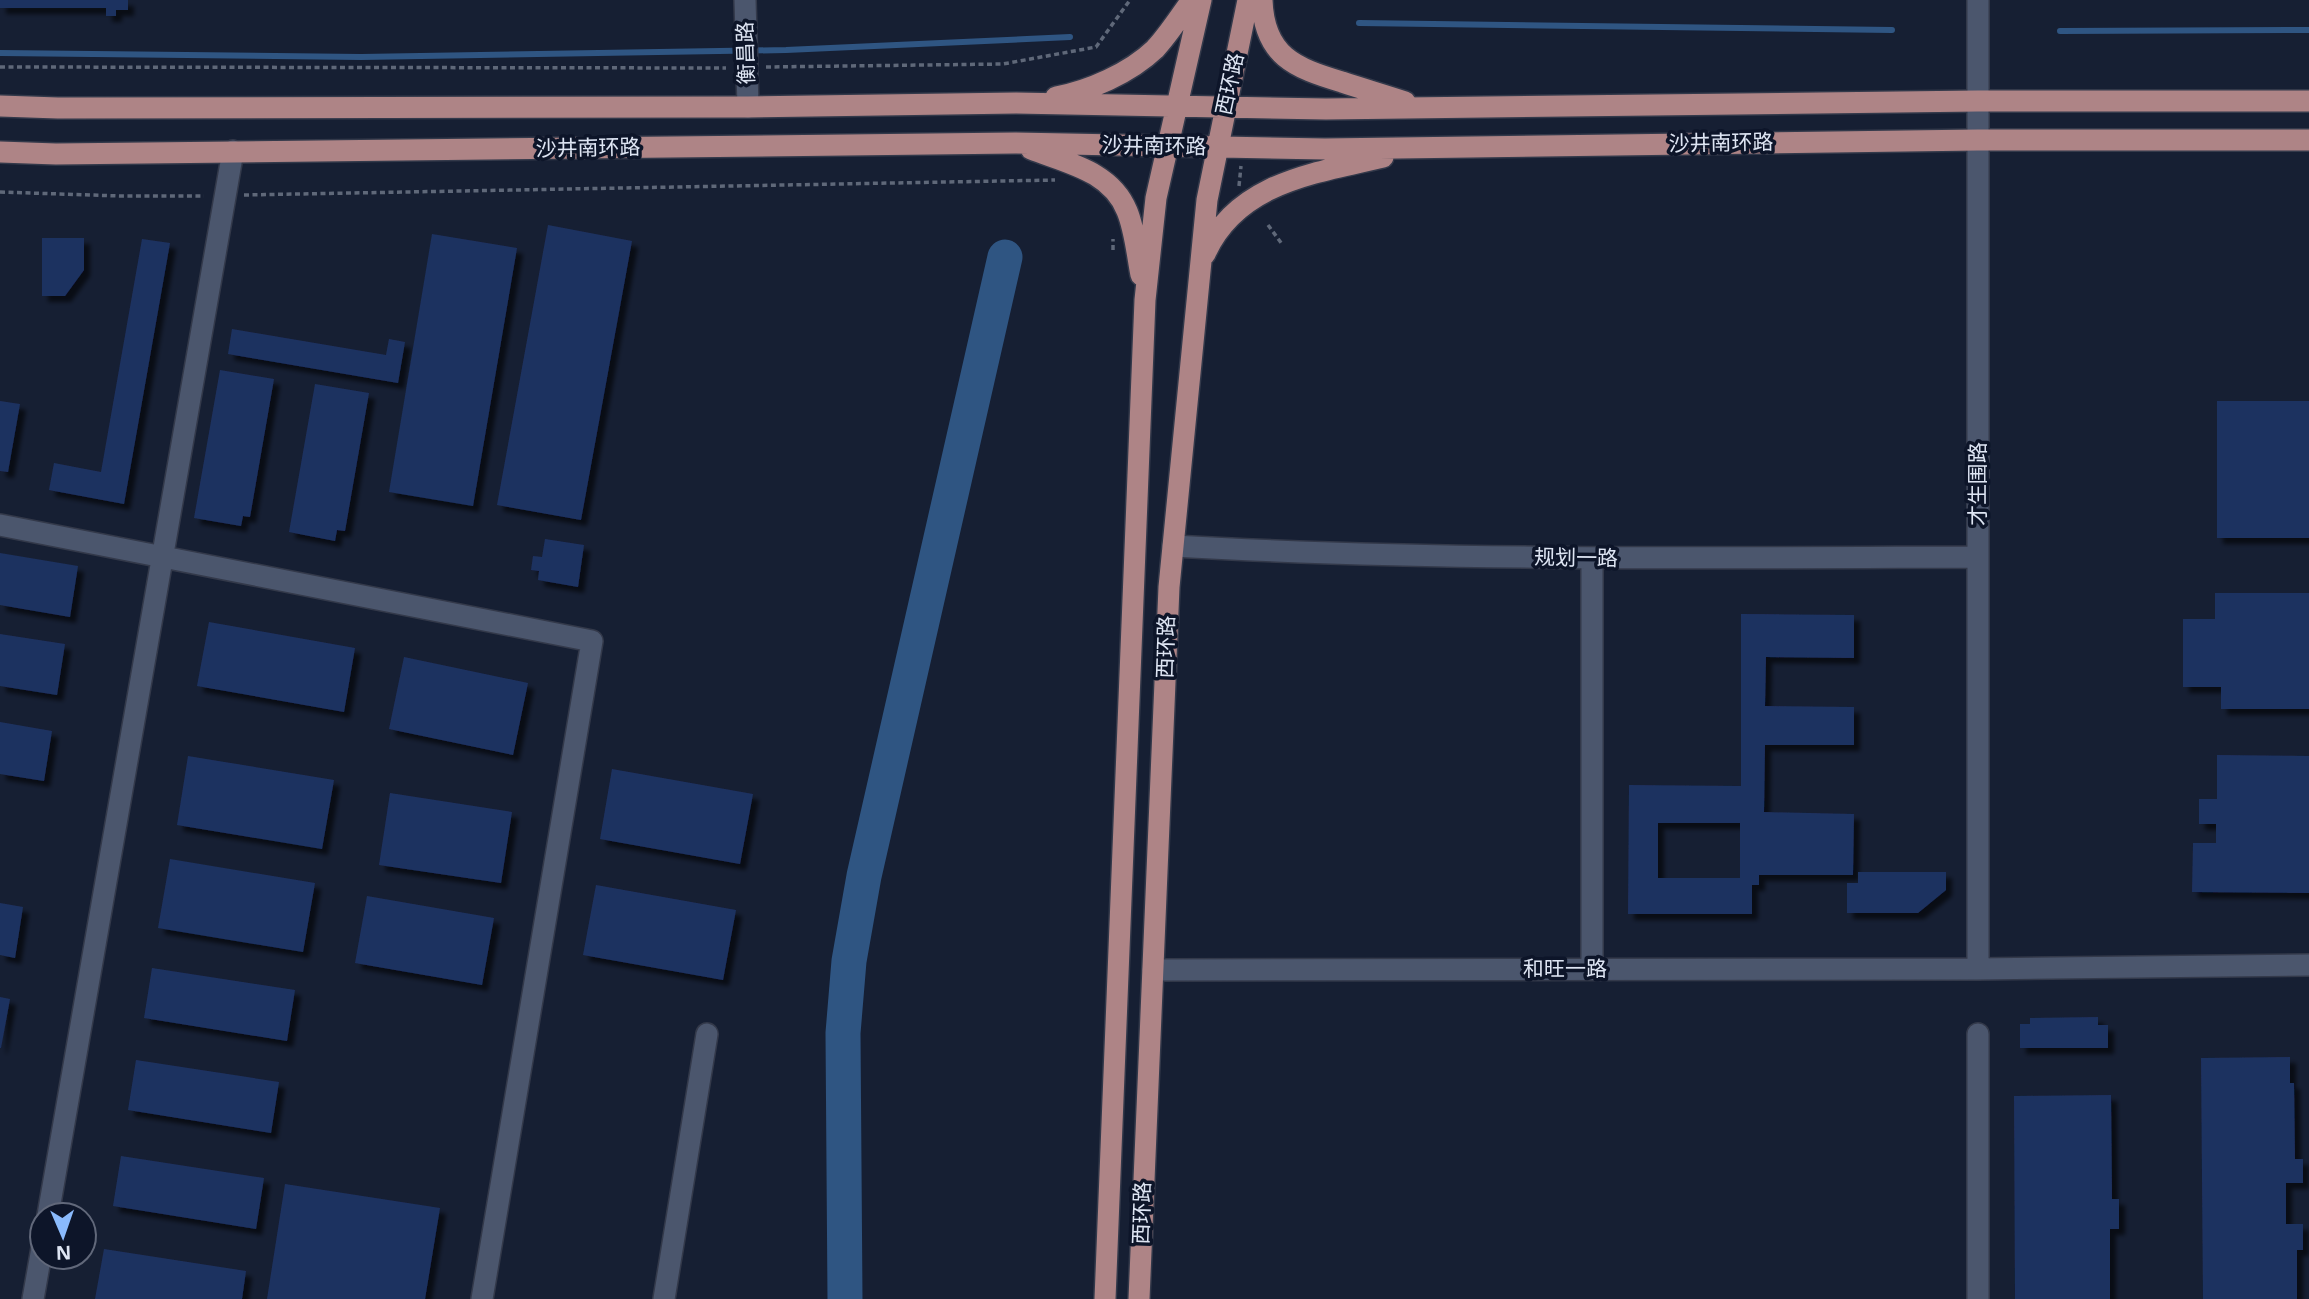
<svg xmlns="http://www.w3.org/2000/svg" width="2309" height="1299" font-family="'Open Sans','Noto Sans SC',sans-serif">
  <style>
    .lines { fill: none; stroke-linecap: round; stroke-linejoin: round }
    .stream { stroke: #2f5582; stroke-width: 6 }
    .river { stroke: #2f5582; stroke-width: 35 }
    .building { fill: #1e3160; fill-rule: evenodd; filter: url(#shadow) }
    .minor-casing { stroke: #33394a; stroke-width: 24 }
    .major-casing { stroke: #33394a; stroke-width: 24 }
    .path { stroke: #5f6879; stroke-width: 3.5; stroke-dasharray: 5 3.5; stroke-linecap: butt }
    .minor { stroke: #4b566d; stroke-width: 21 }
    .major { stroke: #ae8486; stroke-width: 21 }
    .labels { text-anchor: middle; stroke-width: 7; stroke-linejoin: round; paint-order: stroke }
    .street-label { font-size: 21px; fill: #dee5f3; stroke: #0d1529 }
  </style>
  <defs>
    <filter id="shadow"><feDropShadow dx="6" dy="6" stdDeviation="2" flood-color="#0009"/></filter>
  </defs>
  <rect width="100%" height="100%" fill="#161f33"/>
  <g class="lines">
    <path class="stream" d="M1359,23L1892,30
      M2060,31L2309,30
      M0,53L361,57L786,50L1070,37"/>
    <path class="river" d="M845,1299L843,1033L849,961L864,876L1005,257"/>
  </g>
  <path class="building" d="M0,0H128V10H116V16H106V8H0Z
    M548,225L632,241L581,520L497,505Z
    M432,234L517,248L473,506L389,492Z
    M42,238H84V270L65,296H42Z
    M142,239L170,243L124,504L49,490L54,463L101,472Z
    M232,329L386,355L389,339L405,342L398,383L228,354Z
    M220,370L274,379L250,517L243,516L241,526L194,518Z
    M315,384L369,393L345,531L337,530L335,541L289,532Z
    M0,401L20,404L8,472L0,471Z
    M2217,401H2309V538H2217Z
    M545,539L584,545L578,587L538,580L539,571L531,570L533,556L542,557Z
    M0,553L78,566L70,617L0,605Z
    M2215,593H2309V709H2221V687H2183V619H2215Z
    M1741,614L1854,615V658L1766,657L1765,706L1854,707V745H1765L1764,812L1854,814L1853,875H1759V885H1752V914H1628L1629,785L1741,786ZM1658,823H1740V878H1658Z
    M209,622L355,648L344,712L197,686Z
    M0,634L65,644L57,695L0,686Z
    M404,657L528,683L513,755L389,729Z
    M0,722L52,731L44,781L0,774Z
    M2217,755L2309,756V893L2192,892L2193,843H2216V824H2199V799H2217Z
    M188,756L334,780L322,849L177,825Z
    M612,769L753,794L740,864L600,839Z
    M390,793L512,812L501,883L379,865Z
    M170,859L315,883L303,952L158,928Z
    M1858,872H1946V890L1918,913H1847V883H1858Z
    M596,885L736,910L723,980L583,955Z
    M367,896L494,918L482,985L355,963Z
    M0,903L23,907L15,958L0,955Z
    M152,968L295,990L287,1041L144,1018Z
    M0,997L10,999L1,1048H0Z
    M2098,1017V1025H2108V1048H2020V1024H2030V1018Z
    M2290,1057V1083H2294L2295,1159H2303V1183H2286V1224H2303V1250H2297V1299H2203L2201,1058Z
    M136,1060L279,1082L271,1133L128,1110Z
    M2111,1095L2112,1199H2119V1229H2110V1299H2015L2014,1096Z
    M121,1156L264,1178L256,1229L113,1206Z
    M285,1184L440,1208L425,1299H267Z
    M104,1249L246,1271L242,1299H95Z"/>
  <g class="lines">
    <g class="minor-casing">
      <path id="minor" d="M745,0L748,107
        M0,525L592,641L482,1299
        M1173,546C1441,561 1710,558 1978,557
        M1592,559V969
        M1978,969V0
        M1153,970L1978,969L2309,965
        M1978,1034V1299
        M48,1215L233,151
        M33,1299L42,1248
        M664,1299L707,1034"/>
    </g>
    <g class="major-casing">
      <path id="major" d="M1262,0C1264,56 1295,68 1342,82C1363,89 1384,95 1405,102
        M1056,97C1089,91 1130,73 1155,49C1169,34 1180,16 1192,0
        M0,106L58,108L748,107L1016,103L1326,109L1978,101H2309
        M1031,149C1067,163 1111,171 1127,211C1135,230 1137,255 1141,275
        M0,152L56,154L1015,143L1325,149L1978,140H2309
        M1205,254C1237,182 1316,173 1383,157
        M1105,1299L1145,300L1156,198L1201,0
        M1139,1299L1169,587L1207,200L1248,0"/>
    </g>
    <path class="path" d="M0,67L726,68
      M766,67L1003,64L1096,47L1130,0
      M1239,186L1241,166
      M0,192L120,196H204
      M244,195L1055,180
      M1268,225L1282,244
      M1113,250V239"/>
    <use href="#minor" class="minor"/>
    <use href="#major" class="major"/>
  </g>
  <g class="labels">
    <g class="street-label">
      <text transform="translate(746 53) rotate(-92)" y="7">衡昌路</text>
      <text transform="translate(1230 84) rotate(-78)" y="7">西环路</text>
      <text transform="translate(1721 143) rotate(-1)" y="7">沙井南环路</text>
      <text transform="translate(1154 146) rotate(1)" y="7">沙井南环路</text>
      <text transform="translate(588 148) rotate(-1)" y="7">沙井南环路</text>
      <text transform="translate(1978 484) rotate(-90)" y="7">才生围路</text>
      <text transform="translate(1576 558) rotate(1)" y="7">规划一路</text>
      <text transform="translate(1166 647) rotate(-88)" y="7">西环路</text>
      <text x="1565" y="976">和旺一路</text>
      <text transform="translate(1142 1213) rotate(-88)" y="7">西环路</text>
    </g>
  </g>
  <g transform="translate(63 1236) rotate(178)"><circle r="33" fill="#0d1529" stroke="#61687a" stroke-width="2"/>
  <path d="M0-5L12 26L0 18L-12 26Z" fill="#8abafc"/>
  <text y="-10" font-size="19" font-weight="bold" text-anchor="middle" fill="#dee5f3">N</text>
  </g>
</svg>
